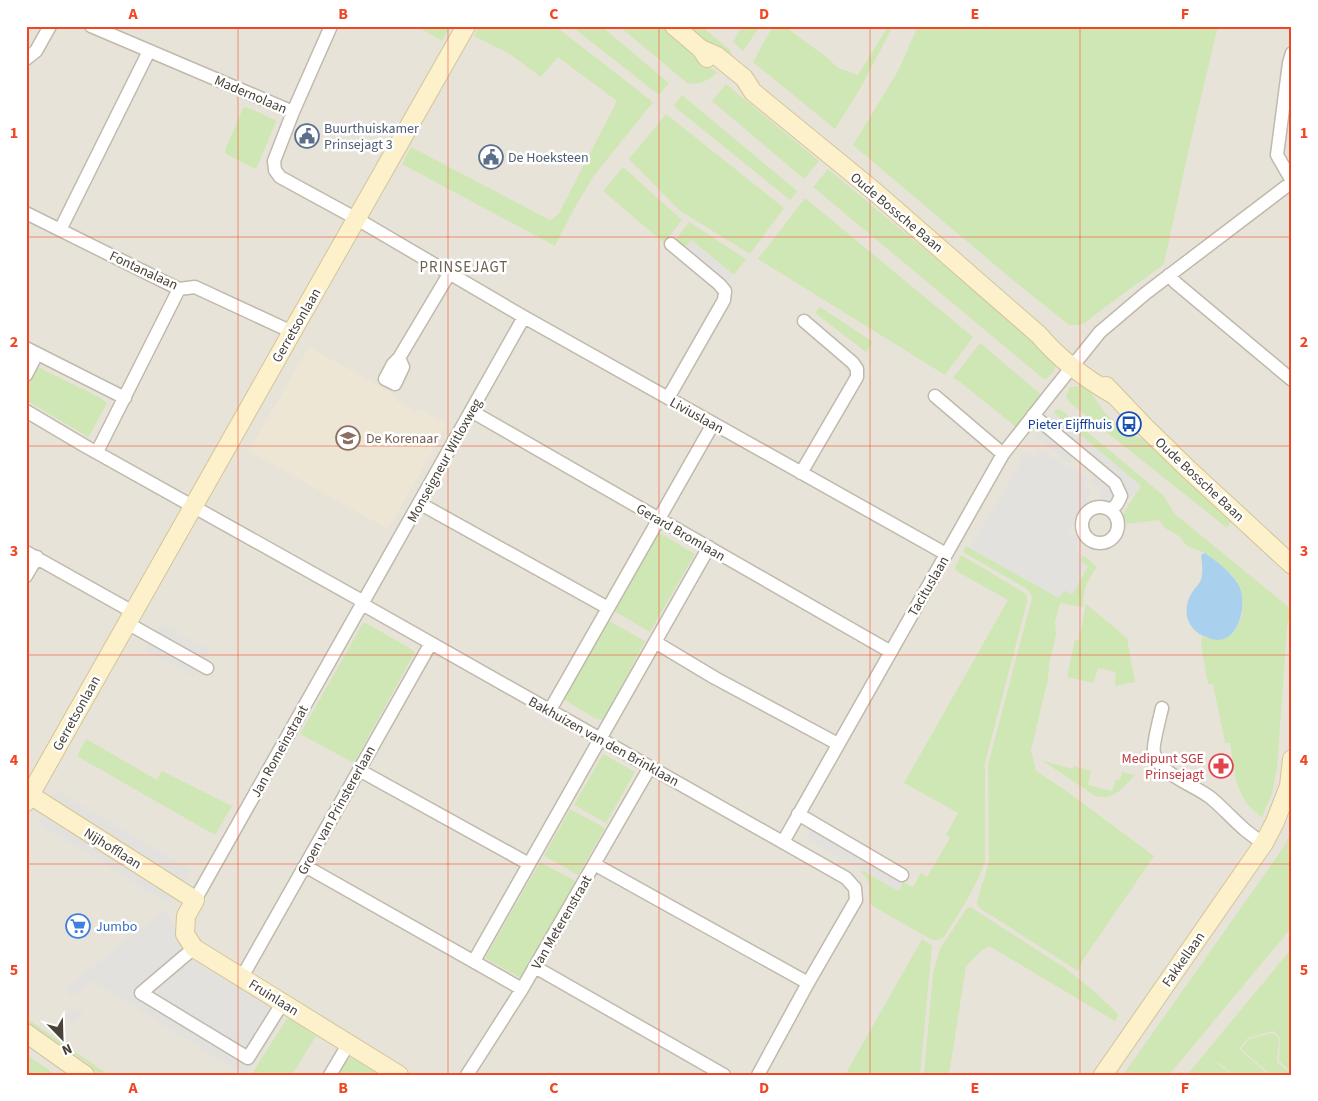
<svg xmlns="http://www.w3.org/2000/svg" width="1318" height="1101" font-family="'Source Sans 3',sans-serif">
  <style>
    .residential { fill: #e8e3d8 }
    .education { fill: #ede6d4 }
    .green { fill: #cfe7b4 }
    .parking { fill: #e3e1de }
    .water { fill: #a9d1ee }
    .lines { fill: none; stroke-linecap: round; stroke-linejoin: round }
    .street-casing { stroke: #c0b9ac; stroke-width: 15 }
    .secondary-casing { stroke: #d2c59b; stroke-width: 20 }
    .street { stroke: #fff; stroke-width: 12 }
    .secondary { stroke: #fdf1cb; stroke-width: 18 }
    .grid { fill: none; stroke: #f24523; stroke-width: 1; stroke-opacity: 0.55 }
    .labels { text-anchor: middle; stroke-width: 5; stroke-linejoin: round; paint-order: stroke }
    .street-label { font-size: 14px; fill: #484238; stroke: #fff }
    .service-label { font-size: 14px; fill: #4e5e75; stroke: #fff; text-anchor: start }
    .transit-label { font-size: 14px; fill: #164399; stroke: #fff; text-anchor: end }
    .education-label { font-size: 14px; fill: #785e54; stroke: #fff; text-anchor: start }
    .health-label { font-size: 14px; fill: #be3a42; stroke: #fff; text-anchor: end }
    .shop-label { font-size: 14px; fill: #366cbe; stroke: #fff; text-anchor: start }
    .neighbourhood-label { font-size: 15px; letter-spacing: 1px; fill: #6a6050; stroke: #fff }
    .neatline { fill: none; stroke: #f24523; stroke-width: 2 }
    .grid-label { font-size: 16px; text-anchor: middle; font-weight: bold; fill: #f24523 }
  </style>
  <rect width="100%" height="100%" fill="#f4f1ea"/>
  <path class="residential" d="M26,26H1292V1075H26Z"/>
  <path class="education" d="M309,347L397,396L395,400L417,412L419,409L447,425L388,529L249,451Z"/>
  <path class="green" d="M416,26H451L442,41Z
    M479,26H555L653,102L593,177L574,209L555,246L402,164L411,147L544,217L550,220L558,215L617,101L558,57L541,77L510,54L474,36Z
    M571,26H601L669,83L659,95Z
    M619,26H661L717,73C709,80 698,86 687,83Z
    M687,26H701L730,50L731,53L728,60Z
    M742,26H760L743,51L733,42Z
    M773,26H784L829,59L838,68L858,75L888,26H893L860,89L835,129L753,62Z
    M918,26H1218L1189,148L1164,264L1100,311L1086,322L1079,325H1069L1014,281L853,145L898,71Z
    M726,84L819,161L804,179L712,101Z
    M682,95L797,191L790,200L676,108L674,105Z
    M246,107L275,120L276,122L257,167L255,169L226,154L225,150L243,108Z
    M666,114L784,208L750,254L679,210L629,159Z
    M623,167L682,220L664,243L603,191Z
    M828,169L1019,328L1055,357C1057,369 1054,372 1045,380L813,187Z
    M805,198L973,337L945,375L758,259Z
    M689,222L746,259L734,275L691,240L684,249L675,241Z
    M820,307L873,342L866,352L815,313Z
    M980,343L1044,397L1020,430L960,382L953,378Z
    M38,367L101,398L107,403L91,433L88,437L26,400V389Z
    M1081,386L1088,389L1106,414L1122,429L1146,441L1179,474L1232,520L1227,528L1070,403L1066,397L1070,387Z
    M1057,409L1061,410L1163,495L1175,514L1291,609L1287,628L1277,768L1272,793L1262,817C1234,798 1235,773 1230,743H1225L1213,684H1208L1201,644L1202,636L1217,640L1236,628L1242,616L1243,601L1233,576L1205,553L1187,546L1179,536L1165,528L1159,520L1127,524L1123,516L1126,509L1141,486L1054,413V411Z
    M658,532L695,554L650,632L612,610Z
    M966,546L1059,598L1064,590L1072,594L1088,566L1080,561L1083,555L1097,567C1087,582 1083,588 1083,607L1060,603L1055,621L1056,635L1049,665L1048,679L1031,750L1036,771L1065,790L1154,856L1084,958L1078,971L978,907L977,901L989,862L988,765L1032,598L1031,595L1027,589L963,552Z
    M961,555L1023,592L1027,596V602L985,763V861C976,889 959,912 944,937L938,940H932L871,905C867,891 875,886 861,872L862,870L899,890L903,882L913,887L921,873L927,877L950,838L946,835L958,813L904,783L1008,600L956,571L955,567Z
    M1086,604L1127,638L1135,682L1115,686L1116,672L1098,668L1093,683L1067,677L1075,640H1079Z
    M609,621L645,641L606,717L601,720L596,719L568,702L565,699V694Z
    M363,623H366L408,647L415,652L354,763L300,734Z
    M86,739L157,780L162,771L232,806L215,835L77,756Z
    M603,754L635,772L606,823L574,805Z
    M1043,761L1073,769V766L1091,771L1088,785L1112,791L1116,779L1120,780L1122,772L1135,775C1123,787 1115,801 1095,796Z
    M570,809L605,828L578,875L544,856Z
    M1292,830V927L1169,1075H1123L1272,864L1285,844Z
    M540,862L577,882L522,979L485,958Z
    M969,907L972,908L1065,968L1095,992L1118,1014V1016L1115,1021L989,946L981,951L966,966L949,1075H924L933,973L940,949L966,909Z
    M922,939L932,946L920,1075H845Z
    M1292,948V1073L1279,1061L1280,1037L1273,1031L1248,1038L1239,1049L1269,1075H1233L1218,1062L1217,1063L1232,1075H1187Z
    M26,1018L109,1075H99L87,1063L26,1021Z
    M289,1018L316,1036L292,1075H251L286,1020Z
    M1272,1033L1279,1038L1277,1062L1292,1075H1271L1241,1049L1249,1039Z
    M26,1054L56,1075H26Z
    M345,1058H352L376,1072L374,1075H335Z"/>
  <path class="parking" d="M691,240L734,275L723,289L682,253Z
    M1054,413L1141,486L1136,493L1117,504L1105,502L1098,496L1102,491L1089,481L1098,469L1079,452L1069,464L1035,435Z
    M1039,450L1088,477L1083,485L1092,490L1068,532L1080,539L1075,548L1083,555L1080,561L1088,566L1072,595L1064,590L1059,598L970,548L1026,453L1035,458Z
    M161,624L210,650L194,677L145,650Z
    M57,790L190,870L182,884L50,801Z
    M43,815L173,896L168,904L38,823Z
    M816,820L909,873L898,891L806,838Z
    M165,910L177,931L287,1013L247,1075H244L92,981L71,997L64,989Z
    M76,1008L84,1015L72,1026L65,1017Z"/>
  <path class="water" d="M1205,553C1217,562 1230,571 1238,584C1248,600 1241,639 1218,640C1214,640 1210,639 1207,637C1198,635 1191,628 1188,620C1185,610 1187,599 1193,591C1195,588 1198,585 1200,582C1204,573 1202,564 1201,555Z"/>
  <g class="lines">
    <g class="street-casing">
      <path id="street" d="M91,26L293,112L274,161L275,170L280,177L357,219L524,317L946,554
        M1292,53L1289,63L1277,155L1292,181
        M26,59L36,51L50,26
        M293,112L331,26
        M26,213L179,289L195,287L292,332
        M60,230L149,51
        M1169,275L1176,283L1292,380
        M26,348L125,398
        M399,358L403,367L395,384L385,379L393,364L399,358L449,274
        M26,375L37,354
        M935,396L1003,454
        M668,398L724,300L725,291L719,284L671,244
        M26,411L85,446L364,602
        M471,411L891,652
        M1033,415L1115,483L1121,496L1117,504L1111,510
        M97,452L179,289
        M801,473L857,377V369L853,363L804,321
        M419,503L608,608
        M1082 525a18 18 0 1 1 36 0a18 18 0 1 1-36 0Z
        M26,552L133,612
        M26,576L37,557
        M362,604L846,878L855,888L856,900L808,983L758,1075
        M127,623L207,668
        M655,642L715,678L838,744
        M1162,708C1160,717 1152,746 1154,753C1160,775 1195,785 1211,798C1229,813 1243,832 1264,843
        M550,710L713,424
        M359,770L529,864
        M798,814L902,875
        M783,842L1003,454L1051,393L1100,332L1146,293L1292,182
        M594,864L808,983
        M305,866L522,989
        M195,900L524,317
        M194,948L141,993L248,1058L283,1002
        M474,961L709,547
        M535,967L724,1075
        M242,977L431,643
        M330,1075L349,1043
        M467,1075L522,989L650,767"/>
    </g>
    <g class="secondary-casing">
      <path id="secondary" d="M674,26L701,49L707,58
        M701,49L717,56L744,78L753,92L874,191L1039,335C1060,360 1086,379 1114,395
        M1106,386L1145,427L1186,467L1292,565
        M30,795L195,900L186,916L185,934L194,948L399,1075
        M26,802L292,332L466,26
        M26,1033L85,1075
        M1103,1075L1264,843L1275,822L1289,786L1292,759"/>
    </g>
    <use href="#street" class="street"/>
    <use href="#secondary" class="secondary"/>
  </g>
  <path class="grid" d="M238,26V1075M448,26V1075M659,26V1075M870,26V1075M1080,26V1075M26,237H1292M26,446H1292M26,655H1292M26,864H1292"/>
  <defs>
    <g id="civic-ring" transform="scale(1.25)"><circle r="9.5" fill="#fff" stroke="#5c6f8a" stroke-width="1.5"/><path d="M-.6-6.5H3V-4.5H.6V-3L4-1V1h2V6H-6V1h2V-1L-.6-3ZM-1.2 2.5V6h2.4V2.5Z" fill="#5c6f8a"/></g>
    <g id="bus-ring" transform="scale(1.25)"><circle r="9.5" fill="#fff" stroke="#1a4fb4" stroke-width="1.5"/><path d="M-5-6H5V4H4V6H2V4H-2V6H-4V4H-5ZM-3.5-4V0h7V-4ZM-3.5 1.2v1.5H-2V1.2ZM2 1.2v1.5H3.5V1.2Z" fill="#1a4fb4"/></g>
    <g id="school-ring" transform="scale(1.25)"><circle r="9.5" fill="#fff" stroke="#8d6e63" stroke-width="1.5"/><path d="M0-5L7-2L0 1L-7-2ZM-4 1L0 2.5L4 1V4Q0 6-4 4Z" fill="#8d6e63"/></g>
    <g id="pharmacy-ring" transform="scale(1.25)"><circle r="9.5" fill="#fff" stroke="#e0444e" stroke-width="1.5"/><path d="M-2-6h4v4h4v4h-4v4h-4v-4h-4v-4h4Z" fill="#e0444e"/></g>
    <g id="supermarket-ring" transform="scale(1.25)"><circle r="9.5" fill="#fff" stroke="#3f7fe0" stroke-width="1.5"/><path d="M-6-5.5h2.5l.6 2H6L4.5 2H-2.5L-4.4-4H-6ZM-1.5 3.2a1.3 1.3 0 1 0 .1 0ZM3 3.2a1.3 1.3 0 1 0 .1 0Z" fill="#3f7fe0"/></g>
  </defs>
  <g fill-rule="evenodd">
    <use href="#civic-ring" x="307" y="136"/>
    <use href="#civic-ring" x="491" y="157"/>
    <use href="#bus-ring" x="1129" y="424"/>
    <use href="#school-ring" x="348" y="438"/>
    <use href="#pharmacy-ring" x="1221" y="766"/>
    <use href="#supermarket-ring" x="78" y="926"/>
  </g>
  <g class="labels">
    <g class="street-label">
      <text transform="translate(251 94) rotate(23)" y="5">Madernolaan</text>
      <text transform="translate(897 212) rotate(40)" y="5">Oude Bossche Baan</text>
      <text transform="translate(144 270) rotate(25)" y="5">Fontanalaan</text>
      <text transform="translate(296 325) rotate(-60)" y="5">Gerretsonlaan</text>
      <text transform="translate(697 415) rotate(29)" y="5">Liviuslaan</text>
      <text transform="translate(444 460) rotate(-61)" y="5">Monseigneur Witloxweg</text>
      <text transform="translate(1200 479) rotate(43)" y="5">Oude Bossche Baan</text>
      <text transform="translate(681 532) rotate(30)" y="5">Gerard Bromlaan</text>
      <text transform="translate(928 586) rotate(-60)" y="5">Tacituslaan</text>
      <text transform="translate(76 713) rotate(-61)" y="5">Gerretsonlaan</text>
      <text transform="translate(604 741) rotate(29)" y="5">Bakhuizen van den Brinklaan</text>
      <text transform="translate(279 751) rotate(-61)" y="5">Jan Romeinstraat</text>
      <text transform="translate(336 810) rotate(-61)" y="5">Groen van Prinstererlaan</text>
      <text transform="translate(113 848) rotate(32)" y="5">Nijhofflaan</text>
      <text transform="translate(561 922) rotate(-60)" y="5">Van Meterenstraat</text>
      <text transform="translate(1183 959) rotate(-55)" y="5">Fakkellaan</text>
      <text transform="translate(274 997) rotate(32)" y="5">Fruinlaan</text>
    </g>
    <g class="service-label">
      <text x="324" y="133">Buurthuiskamer<tspan x="324" dy="16">Prinsejagt 3</tspan></text>
      <text x="508" y="162">De Hoeksteen</text>
    </g>
    <g class="transit-label">
      <text x="1112" y="429">Pieter Eijffhuis</text>
    </g>
    <g class="education-label">
      <text x="366" y="443">De Korenaar</text>
    </g>
    <g class="health-label">
      <text x="1204" y="763">Medipunt SGE<tspan x="1204" dy="16">Prinsejagt</tspan></text>
    </g>
    <g class="shop-label">
      <text x="96" y="931">Jumbo</text>
    </g>
    <g class="neighbourhood-label">
      <text x="464" y="272">PRINSEJAGT</text>
    </g>
  </g>
  <rect width="1318" height="1101" fill="none" stroke="#ffffff" stroke-width="55"/>
  <g transform="translate(62 1038) rotate(157)" stroke="#ffffff" stroke-width="4" paint-order="stroke">
  <path d="M0-4L9 19L0 12L-9 19Z" fill="#484238"/>
  <text y="-8" font-size="14" font-weight="bold" text-anchor="middle" fill="#484238">N</text>
  </g>
  <rect x="28" y="28" width="1262" height="1046" class="neatline"/>
  <g class="grid-label">
    <text x="133" y="19">A</text>
    <text x="343" y="19">B</text>
    <text x="554" y="19">C</text>
    <text x="764" y="19">D</text>
    <text x="975" y="19">E</text>
    <text x="1185" y="19">F</text>
    <text x="14" y="138">1</text>
    <text x="1304" y="138">1</text>
    <text x="14" y="347">2</text>
    <text x="1304" y="347">2</text>
    <text x="14" y="556">3</text>
    <text x="1304" y="556">3</text>
    <text x="14" y="765">4</text>
    <text x="1304" y="765">4</text>
    <text x="14" y="975">5</text>
    <text x="1304" y="975">5</text>
    <text x="133" y="1093">A</text>
    <text x="343" y="1093">B</text>
    <text x="554" y="1093">C</text>
    <text x="764" y="1093">D</text>
    <text x="975" y="1093">E</text>
    <text x="1185" y="1093">F</text>
  </g>
</svg>
